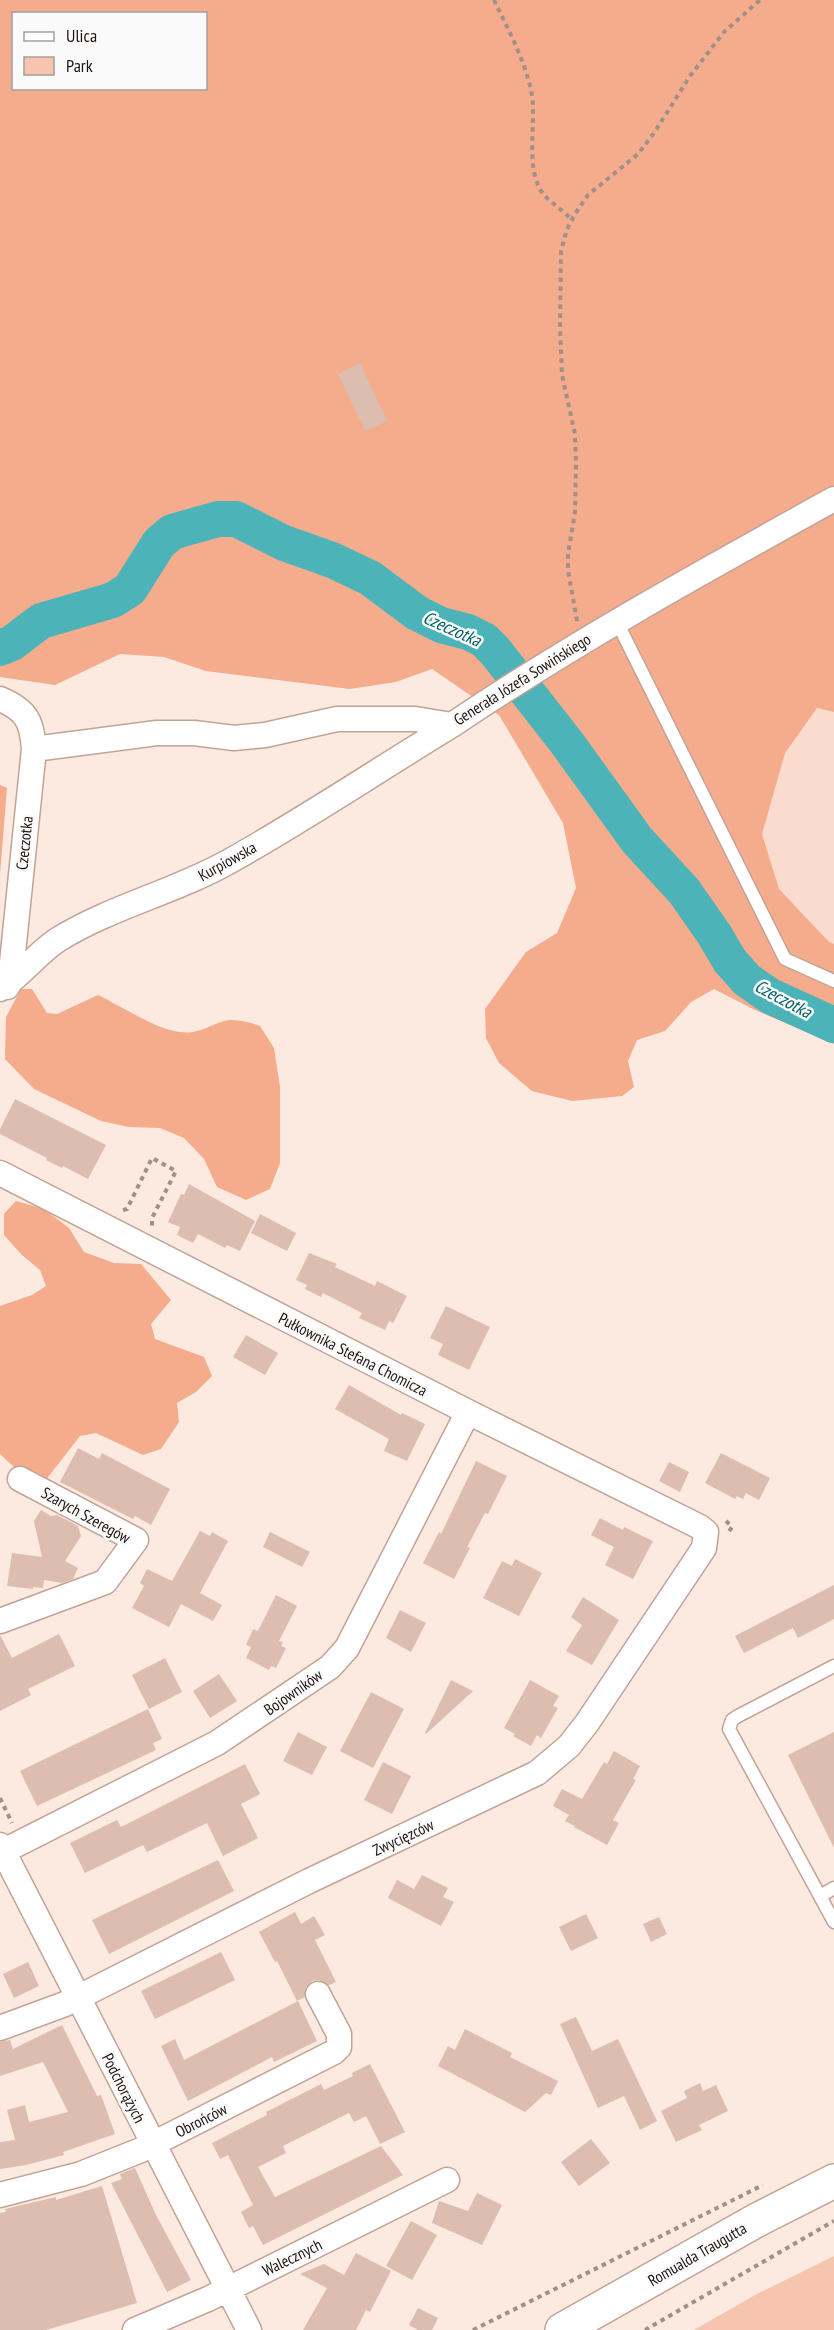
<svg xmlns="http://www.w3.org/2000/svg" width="834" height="2330" font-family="'PT Sans Narrow',sans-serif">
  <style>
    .built { fill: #fadbcd }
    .green { fill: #f7c5af }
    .forest { fill: #f4ac8c; fill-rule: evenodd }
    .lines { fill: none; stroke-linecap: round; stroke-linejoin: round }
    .river { stroke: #4cb4b8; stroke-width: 36 }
    .building { fill: #dcbdb0 }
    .service-casing { stroke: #c2a497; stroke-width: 15 }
    .minor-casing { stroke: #c2a497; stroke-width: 27 }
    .primary-casing { stroke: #c2a497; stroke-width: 36 }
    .path { stroke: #a09089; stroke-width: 4; stroke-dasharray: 4.5 4.5; stroke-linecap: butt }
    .service { stroke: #fff; stroke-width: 12 }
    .minor { stroke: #fff; stroke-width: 24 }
    .primary { stroke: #fff; stroke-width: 33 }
    .labels { text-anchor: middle; stroke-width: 5; stroke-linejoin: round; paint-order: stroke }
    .street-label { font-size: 16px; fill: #1f1510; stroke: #fafafa }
    .water-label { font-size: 18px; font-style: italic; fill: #066265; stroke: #fafafa }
  </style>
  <rect width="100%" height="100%" fill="#fce9e0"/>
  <path class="built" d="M834,528V964L794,946L654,643Z"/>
  <path class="green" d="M834,2256V2330H694L755,2295Z"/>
  <path class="forest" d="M0,0H834V712L817,708L785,753L762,834L779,889L829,942L834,944V1044L755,1010L714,989L691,1002L665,1031L637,1040L628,1061L634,1087L622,1096L572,1101L532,1091L499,1063L486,1038L485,1009L526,952L557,933L576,888L563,823L499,715L432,669L396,682L350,689L206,671L164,657L120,654L55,685L0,677ZM14,14H206V88H14Z
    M0,785L7,788L0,874Z
    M21,989H32L47,1013L57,1014L98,995C119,1005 153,1027 174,1031C197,1036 205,1027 224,1021C235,1018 249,1022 260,1026L274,1048L280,1087V1163L270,1189L246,1200L217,1187L204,1159L184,1138L160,1128L129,1127L101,1121L34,1089L5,1059L6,1017Z
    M16,1201L44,1209L69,1228L84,1252L114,1263L141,1264L171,1300L151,1324L155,1339L204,1357L212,1376L196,1392L177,1403L179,1422L161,1449L143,1455L96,1433L80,1436L45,1481L28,1480L0,1454V1306L32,1295L46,1286L40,1270L22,1255L4,1235V1214Z"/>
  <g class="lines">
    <path class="river" d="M0,648L12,643L41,621L113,600L130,589L159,543L172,532L218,519H236L284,543L332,560L370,578L417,613L441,625L468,632L484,640L495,651L567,743L637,840L684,891L714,934L730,961L747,980L770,996L834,1025"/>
  </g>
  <path class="building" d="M360,363L387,421L365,431L338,374Z
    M15,1099L106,1145L88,1179L63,1166L62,1168L46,1160L47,1158L0,1134V1129Z
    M189,1184L255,1221L240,1251L227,1245L225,1248L198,1234L193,1243L177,1235L180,1227L168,1222L181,1194L184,1195Z
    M260,1214L296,1233L287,1251L251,1233Z
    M309,1253L337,1264L335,1267L375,1286L377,1281L407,1296L393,1323L389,1321L385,1330L359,1318L362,1313L323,1293L321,1297L305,1289L307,1285L296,1280Z
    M446,1306L490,1327L469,1370L438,1355L443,1344L430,1338Z
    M246,1335L278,1353L265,1375L233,1357Z
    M349,1385L401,1415L402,1413L425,1424L407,1461L384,1451L389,1439L335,1409Z
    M78,1448L99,1459L102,1453L170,1489L151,1525L135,1516L133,1519L60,1482Z
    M721,1453L770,1478L759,1500L746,1493L743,1499L737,1496L735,1499L705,1483Z
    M476,1461L507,1476L488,1514L485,1513L467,1547L470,1548L454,1579L423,1563L439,1532L441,1534Z
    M669,1462L689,1472L680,1492L659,1481Z
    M41,1510L51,1516L57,1515L78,1526L81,1536L65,1561L78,1568L73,1579L62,1583L44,1580L43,1588L33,1587V1589L7,1586L12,1553L42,1557L34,1521Z
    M600,1518L623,1530L624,1527L653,1541L633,1579L605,1565L614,1547L591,1535Z
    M200,1531L210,1536L212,1532L228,1541L200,1593L222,1605L213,1621L181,1604L169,1627L132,1608L144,1586L140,1583L147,1569L172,1581Z
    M270,1532L310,1552L302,1567L263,1547Z
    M515,1559L542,1573L519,1616L483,1598L502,1561L512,1566Z
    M834,1585V1619L798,1638L793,1628L744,1653L735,1636Z
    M276,1595L297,1606L279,1641L283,1642L281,1646L286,1648L276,1668L271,1666L269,1670L246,1658L251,1647L246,1645L253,1629L258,1631Z
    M583,1597L619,1620L592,1665L566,1651L582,1625L571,1617Z
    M400,1610L426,1623L411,1652L386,1638Z
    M59,1634L75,1666L28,1689L31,1695L0,1711V1635L12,1658Z
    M165,1658L182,1692L149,1709L132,1675Z
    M219,1674L237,1701L210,1718L193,1691Z
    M451,1680L473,1691L426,1734L425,1733Z
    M530,1680L559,1696L553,1706L558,1708L541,1738L537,1735L531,1746L513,1736L515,1734L504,1728Z
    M371,1692L404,1709L373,1768L340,1751Z
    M148,1709L162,1739L153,1743L156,1750L37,1806L20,1771Z
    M298,1732L327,1747L312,1775L283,1761Z
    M834,1732V1848L788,1755Z
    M614,1751L640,1766L633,1779L636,1780L613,1820L619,1823L607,1845L574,1827L575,1826L565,1821L569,1815L553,1806L562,1789L582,1799L604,1762L607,1764Z
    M383,1762L411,1776L392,1814L364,1800Z
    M245,1764L260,1794L241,1804L258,1838L223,1856L207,1823L147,1852L143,1845L85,1873L70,1843L117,1820L121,1827Z
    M218,1860L234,1891L109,1954L92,1920Z
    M422,1875L448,1888L443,1897L454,1902L441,1926L388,1898L397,1880L414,1889Z
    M295,1912L301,1924L314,1916L325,1935L315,1940L336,1982L329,1985L319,1980L312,1981L306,1987L305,1997L297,2001L277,1961L275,1962L259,1932Z
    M586,1914L598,1938L571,1951L559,1927Z
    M659,1917L667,1934L651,1942L643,1924Z
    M221,1952L235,1980L155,2019L141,1991Z
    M28,1962L39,1986L14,1998L3,1974Z
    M298,2001L317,2041L274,2062L272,2057L188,2101L161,2046L175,2039L184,2060Z
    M576,2017L592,2051L618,2039L657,2121L640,2130L624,2096L598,2108L560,2024Z
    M62,2025L97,2096L101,2095L115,2134L63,2152L64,2155L26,2165L0,2169V2142L15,2140L7,2110L25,2105L29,2122L68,2112L43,2062L0,2076V2042L10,2040L13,2049Z
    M465,2029L512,2053L510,2057L558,2081L551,2095L546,2093L525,2112L438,2066L448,2046L455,2050Z
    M370,2064L405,2132L380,2144L366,2116L354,2122L349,2113L283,2146L286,2153L258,2167L275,2197L381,2146L403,2175L263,2245L253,2226L249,2228L241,2212L253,2205L228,2155L220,2159L212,2143L267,2115L266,2112L321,2084L324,2090L353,2076L352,2073Z
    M700,2083L703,2091L716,2085L728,2111L699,2125L702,2130L676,2142L661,2111L687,2098L684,2091Z
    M591,2139L610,2163L579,2186L561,2162Z
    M135,2168L156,2215L191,2280L167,2292L111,2183L122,2179L120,2174Z
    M102,2186L137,2303L46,2330H0V2213L6,2212L5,2209L56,2197V2200Z
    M477,2193L502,2205L482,2245L432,2223L439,2201L468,2211Z
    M411,2221L437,2235L412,2280L386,2266Z
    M356,2253L391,2271L370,2312L366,2310L356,2330H303L327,2288L300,2274L324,2264L344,2275Z
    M418,2308L438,2318L432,2330H418L409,2325Z"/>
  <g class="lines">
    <g class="service-casing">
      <path id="service" d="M616,620L785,959L834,981
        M834,1666L738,1716L732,1720L729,1729L834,1922
        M820,1896L834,1888"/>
    </g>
    <g class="minor-casing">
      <path id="minor" d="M0,699C27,710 32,722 34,749L10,982L7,987
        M34,749L157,733H194L234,738L265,735L337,719H415L452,725C575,642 704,571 834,499
        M0,989C22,975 38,952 59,939C113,906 175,892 230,861C305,819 378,770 452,725
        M0,1173L468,1412L700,1527L706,1532L704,1548L587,1723L569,1746L537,1773L309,1881L65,2004L0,2028
        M0,1621L105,1582L136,1540L20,1479
        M0,1845L249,2330
        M0,1853L217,1743L330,1667L347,1648L468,1412
        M0,2195L81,2174L141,2150L334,2052L339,2047V2034L318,1994
        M135,2330L208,2299L447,2180"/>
    </g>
    <g class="primary-casing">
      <path id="primary" d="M562,2330L759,2219L834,2181"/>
    </g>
    <path class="path" d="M494,0C508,29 524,59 531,90C538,120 523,169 544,195C552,204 563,210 572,220
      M577,621L568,570V554L575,512L576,463L575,434L562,375L560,327L561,251L567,229L575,214L588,195L638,154L654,133L690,76L724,32L760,0
      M123,1210L127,1209L152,1158L176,1171L152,1218V1227
      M726,1521L732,1527L728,1533
      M0,1798L12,1823
      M473,2330L763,2185
      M645,2330L834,2221"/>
    <use href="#service" class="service"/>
    <use href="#minor" class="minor"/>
    <use href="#primary" class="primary"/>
  </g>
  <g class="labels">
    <g class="street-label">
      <text transform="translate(522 679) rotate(-32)" y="6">Generała Józefa Sowińskiego</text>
      <text transform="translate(24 843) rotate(-84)" y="6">Czeczotka</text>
      <text transform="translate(227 861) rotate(-29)" y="6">Kurpiowska</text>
      <text transform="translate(353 1354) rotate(27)" y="6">Pułkownika Stefana Chomicza</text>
      <text transform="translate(86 1515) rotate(29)" y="6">Szarych Szeregów</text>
      <text transform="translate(293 1692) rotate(-35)" y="6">Bojowników</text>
      <text transform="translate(403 1837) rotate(-25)" y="6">Zwycięzców</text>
      <text transform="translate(124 2088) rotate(63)" y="6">Podchorążych</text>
      <text transform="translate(201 2120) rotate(-27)" y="6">Obrońców</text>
      <text transform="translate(697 2254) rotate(-30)" y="6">Romualda Traugutta</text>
      <text transform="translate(292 2257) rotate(-26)" y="6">Walecznych</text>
    </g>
    <g class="water-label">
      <text transform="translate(452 629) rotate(24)" y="6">Czeczotka</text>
      <text transform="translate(783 999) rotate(28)" y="6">Czeczotka</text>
    </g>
  </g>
  <rect x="12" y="12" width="195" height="78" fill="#fafafa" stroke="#a29e9c" stroke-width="1.5"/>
  <rect x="24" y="32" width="30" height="9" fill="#ffffff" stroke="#a29e9c" stroke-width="1.5"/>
  <text x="66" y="42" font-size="18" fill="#1f1510">Ulica</text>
  <rect x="24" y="57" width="30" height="18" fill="#f7c5af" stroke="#a29e9c" stroke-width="1.5"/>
  <text x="66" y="72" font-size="18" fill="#1f1510">Park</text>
</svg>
